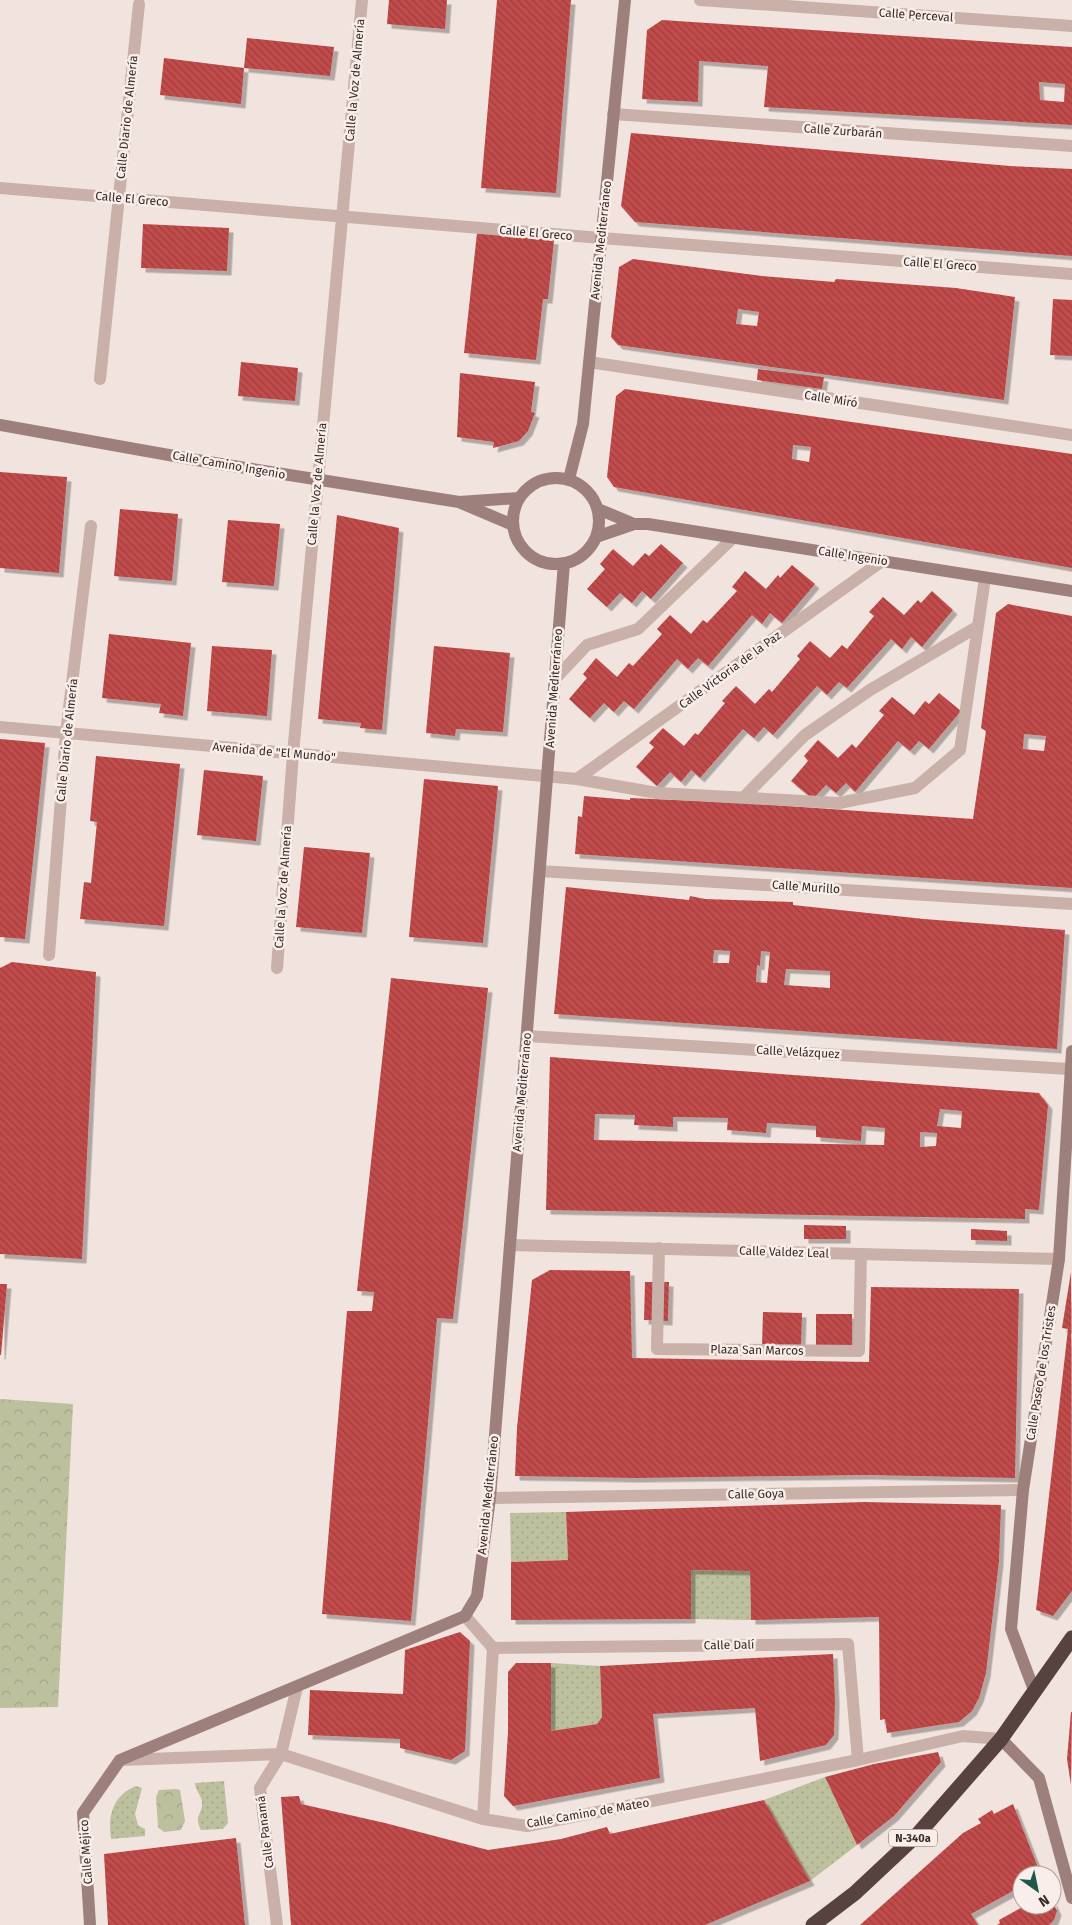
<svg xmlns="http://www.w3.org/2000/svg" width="1072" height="1925" font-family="'Fira Sans',sans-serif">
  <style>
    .grass { fill: url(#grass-dots) }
    .park { fill: url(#park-crowns) }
    .building { fill: url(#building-back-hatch); fill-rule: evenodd; filter: url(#shadow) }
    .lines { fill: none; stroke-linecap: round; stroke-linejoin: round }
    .street { stroke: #c9b0a9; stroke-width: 12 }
    .secondary { stroke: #9d7f7b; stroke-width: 12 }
    .highway { stroke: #574240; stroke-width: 15 }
    .labels { text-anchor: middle; stroke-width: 5; stroke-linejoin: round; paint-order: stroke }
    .shield { fill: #f9eee9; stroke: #716563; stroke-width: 1 }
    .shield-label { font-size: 11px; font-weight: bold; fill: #372a29 }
    .street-label { font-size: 12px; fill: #372a29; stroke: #f9eee9 }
  </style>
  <defs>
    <pattern id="grass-dots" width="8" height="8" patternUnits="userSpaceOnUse" patternTransform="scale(1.25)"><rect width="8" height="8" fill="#bdc09d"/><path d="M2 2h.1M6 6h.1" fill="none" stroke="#a3a587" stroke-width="1.8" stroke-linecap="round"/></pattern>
    <pattern id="park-crowns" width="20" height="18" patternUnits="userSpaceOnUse" patternTransform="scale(1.25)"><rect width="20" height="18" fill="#bdc09d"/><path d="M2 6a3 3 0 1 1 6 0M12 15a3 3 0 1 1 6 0" fill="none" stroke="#a3a587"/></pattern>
    <pattern id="building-back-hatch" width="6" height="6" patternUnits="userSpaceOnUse" patternTransform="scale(1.25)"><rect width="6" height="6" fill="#c24b4b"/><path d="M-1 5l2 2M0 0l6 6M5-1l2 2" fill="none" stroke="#9e3f3e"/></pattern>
    <filter id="shadow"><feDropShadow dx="4.5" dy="4.5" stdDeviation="0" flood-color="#0004"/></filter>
  </defs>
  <rect width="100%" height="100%" fill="#f1e3dd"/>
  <path class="grass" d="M566,1512L568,1560L511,1562L510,1513Z
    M691,1570L750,1571L751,1620L691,1619Z
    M551,1663L600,1666L602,1717L597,1724L551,1731Z
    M825,1777L857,1845L810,1881L764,1800Z
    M224,1781L228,1823L223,1829L201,1830C193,1815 203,1815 202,1802C201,1794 195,1790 195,1783Z
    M136,1786L142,1788L135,1814L138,1825L145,1829V1836L111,1839C108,1816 112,1796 136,1786Z"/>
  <path class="park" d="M0,1399L73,1404L58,1707L0,1708Z
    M176,1789L180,1790L185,1821L181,1830L164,1832L158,1827L156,1797L159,1790Z"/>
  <path class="building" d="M389,0H447L445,29L387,24Z
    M497,0H571L556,193L481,188Z
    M662,20L1072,47V125L764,107L768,66L699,61L698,102L642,99L647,30ZM1039,82L1065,84L1064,102L1040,100Z
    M247,38L334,47L330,76L244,68Z
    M164,58L244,68L241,104L160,95Z
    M631,133L1010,166L1072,169V256L635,222L621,206Z
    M143,224L229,228L227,271L141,268Z
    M477,233L554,240L548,299H543L536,360L464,353Z
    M633,259L762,276L834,282L836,279L956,288L1015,297L1004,400L618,345L611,337L619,267ZM738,309L759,312L757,326L736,324Z
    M1053,299L1072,300V356L1050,355Z
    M241,362L298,368L295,401L238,396Z
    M758,369L824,377L822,389L757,380Z
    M460,373L535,382L531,412L535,413L528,431L519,441L493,448L494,442L457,437Z
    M625,389L1072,454V568L614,487L607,477L616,396ZM793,445L811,447L809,462L792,459Z
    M0,472L67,477L59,573L0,568Z
    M120,509L178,514L172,581L114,576Z
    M337,515L399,528L382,730L360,728L361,723L318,719Z
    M228,520L280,524L274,586L222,582Z
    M661,544L683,563L651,599L642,591L632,603L620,593L607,607L587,589L605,569L600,564L613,549L633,566L645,553L649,556Z
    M792,565L815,584L782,623L770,613L762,624L752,615L708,666L698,658L688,669L677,659L634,709L624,701L614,712L604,703L590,718L569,699L587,678L583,674L596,658L617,677L629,663L633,666L662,634L657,629L670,615L691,634L703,620L707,623L737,591L732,587L745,571L766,589L778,575L780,578Z
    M932,591L953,610L922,647L911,637L902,649L891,639L847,688L839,682L827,695L817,686L773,735L764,727L754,738L743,729L700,778L691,770L681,782L670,772L657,786L636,767L654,747L649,743L663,728L684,746L695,733L698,735L725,703L722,701L736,686L755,704L769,689L772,692L800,659L797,656L810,641L830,658L842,645L847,649L874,616L869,612L883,597L904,615L918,600L921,603Z
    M1008,604L1072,616V888L575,854L578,816L582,817L584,796L630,800V798L745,803L973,819L986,731L981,728L996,613ZM1024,734L1046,736L1044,751L1023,749Z
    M109,634L191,643L183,716L159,713L161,704L102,698Z
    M212,646L272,650L267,716L207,711Z
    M434,646L510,653L503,732L456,729L455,736L426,733Z
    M939,693L961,711L929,749L919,741L910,751L898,741L855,792L846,783L836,793L826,785L813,799L791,781L808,761L804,756L818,740L838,758L852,744L856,748L884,715L879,711L892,697L914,715L925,701L929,704Z
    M0,739L45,743L25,939L0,937Z
    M96,756L180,764L164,926L80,919L84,882L91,883L97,822L90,821Z
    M204,770L263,776L256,841L197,835Z
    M424,779L498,786L483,943L409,937Z
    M304,847L370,853L362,933L296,927Z
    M566,887L689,900L690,896L705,899L793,902V905L924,919L1065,930L1057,1049L554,1014ZM714,950L730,951L729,963H713ZM761,951L770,952L767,983L756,982L757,965L760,966ZM786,969L830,971V988L784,985Z
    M12,962L96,972L82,1259L0,1254V968Z
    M391,978L488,988L453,1319L437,1318L411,1621L322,1614L347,1311H372L374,1292L357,1291Z
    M550,1057L1039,1093L1048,1105L1039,1210L1025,1209V1219L546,1210ZM940,1109L962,1111L961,1128L937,1126ZM595,1114L635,1115L634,1125L673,1127V1117L728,1118L727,1130L766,1133L767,1123L816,1126V1137L861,1141L862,1126L885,1128L884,1145L594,1140ZM920,1132L937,1133L936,1146L920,1147Z
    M804,1225L846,1226V1239H804Z
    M971,1229L1007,1231V1241L971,1240Z
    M550,1270L630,1271L632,1358L869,1362L871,1287L1019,1289L1015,1478L867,1475L636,1478L515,1476L517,1428L532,1280Z
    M1071,1272L1072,1591L1053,1616L1036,1610L1068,1329L1062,1328Z
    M645,1282H669L668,1321L644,1320Z
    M0,1284H7L1,1355H0Z
    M763,1312L802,1313L801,1347L762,1346Z
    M816,1314H852V1346H816Z
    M864,1502L1001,1505L999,1561L986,1673L979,1698L972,1711L959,1722L887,1733L885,1719L880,1720L879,1617L751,1620L750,1571L691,1570V1619L511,1620V1562L568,1560L566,1512Z
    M460,1632L470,1641L465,1751L451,1760L400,1748V1739L308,1735L310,1690L403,1694L405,1650Z
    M833,1654L835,1701L834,1735L826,1745L760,1761L755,1708L653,1714L660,1778L513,1806L504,1796L508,1732V1672L516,1663H551V1731L597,1724L602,1717L600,1666Z
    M1071,1712H1072L1071,1785L1067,1759Z
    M938,1752L941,1762L894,1816L857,1845L825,1777L874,1764Z
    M299,1796L301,1804L385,1823L488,1850L561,1839L607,1827L610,1834L764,1800L810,1881L705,1925H291L281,1797Z
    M1013,1804L1041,1875H1022V1886L971,1914L978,1925H860L963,1833L981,1823L978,1819L992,1810L994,1814Z
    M236,1838L245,1925H108L104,1854Z
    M1052,1900L1057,1911L1054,1920L1049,1925H997L1000,1923L999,1920L1026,1905H1052Z"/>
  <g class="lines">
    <path class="street" d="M700,0L1072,26
      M613,114L1072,146
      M0,188L601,238L1072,274
      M589,362L1072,435
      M100,379L139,4
      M555,679L587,645L638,629L733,538
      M0,727L577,779L657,793L839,803L915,788L960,750L985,578
      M577,779L882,561
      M743,798L805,735L870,690L977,627
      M540,871L1072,904
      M49,955L66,733L91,526
      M277,968L293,754L362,0
      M527,1036L1069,1069
      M510,1245L1059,1259
      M659,1248L657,1349L859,1351L861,1254
      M490,1498L1023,1490
      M465,1616L493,1648L483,1819
      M493,1648L848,1644L858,1760
      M121,1760L281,1754L483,1819L527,1826L858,1760L963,1736L1001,1739
      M277,1925L260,1788L281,1754L297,1687"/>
    <path class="secondary" d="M0,425L208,462L459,502L519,498
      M513 521a43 43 0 1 1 86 0a43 43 0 1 1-86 0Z
      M569,479L583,424L625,0
      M461,503L513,525
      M598,509L634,524
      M596,537L634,524H648L1072,591
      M1034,1690L1011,1629L1023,1490L1059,1259L1072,1051
      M1001,1739L1039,1778L1072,1898
      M90,1925L83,1813L120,1760L465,1616L477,1596L490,1498L564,563"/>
    <path class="highway" d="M813,1925L855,1893L918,1834L1001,1739L1072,1638"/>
  </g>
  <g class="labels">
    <rect class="shield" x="889" y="1829.5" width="48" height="17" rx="4"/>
    <g class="shield-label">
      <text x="913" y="1842">N-340a</text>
    </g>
    <g class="street-label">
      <text transform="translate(916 15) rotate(4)" y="4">Calle Perceval</text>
      <text transform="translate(355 80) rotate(-85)" y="4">Calle la Voz de Almería</text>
      <text transform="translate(127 117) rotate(-84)" y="4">Calle Diario de Almería</text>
      <text transform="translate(843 131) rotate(4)" y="4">Calle Zurbarán</text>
      <text transform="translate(132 199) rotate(5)" y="4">Calle El Greco</text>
      <text transform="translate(536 233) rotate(5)" y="4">Calle El Greco</text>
      <text transform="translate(601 240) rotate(-84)" y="4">Avenida Mediterráneo</text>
      <text transform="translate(940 264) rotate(4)" y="4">Calle El Greco</text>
      <text transform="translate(831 399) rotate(9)" y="4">Calle Miró</text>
      <text transform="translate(229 465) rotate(10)" y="4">Calle Camino Ingenio</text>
      <text transform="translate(317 484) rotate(-85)" y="4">Calle la Voz de Almería</text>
      <text transform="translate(853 556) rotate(9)" y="4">Calle Ingenio</text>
      <text transform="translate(730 670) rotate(-36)" y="4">Calle Victoria de la Paz</text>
      <text transform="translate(554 688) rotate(-86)" y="4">Avenida Mediterráneo</text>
      <text transform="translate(67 740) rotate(-84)" y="4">Calle Diario de Almería</text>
      <text transform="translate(274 752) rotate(5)" y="4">Avenida de "El Mundo"</text>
      <text transform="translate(283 887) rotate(-86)" y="4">Calle la Voz de Almería</text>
      <text transform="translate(806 887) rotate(4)" y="4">Calle Murillo</text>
      <text transform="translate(798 1052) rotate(3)" y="4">Calle Velázquez</text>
      <text transform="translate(522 1092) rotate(-85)" y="4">Avenida Mediterráneo</text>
      <text transform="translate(784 1252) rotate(2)" y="4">Calle Valdez Leal</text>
      <text transform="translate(757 1350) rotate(1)" y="4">Plaza San Marcos</text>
      <text transform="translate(1041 1373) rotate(-81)" y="4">Calle Paseo de los Tristes</text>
      <text transform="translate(756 1494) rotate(-1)" y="4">Calle Goya</text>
      <text transform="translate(488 1495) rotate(-84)" y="4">Avenida Mediterráneo</text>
      <text transform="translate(729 1645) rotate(-1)" y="4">Calle Dalí</text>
      <text transform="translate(588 1813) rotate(-10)" y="4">Calle Camino de Mateo</text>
      <text transform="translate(265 1832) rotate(-97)" y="4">Calle Panamá</text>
      <text transform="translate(86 1852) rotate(-94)" y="4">Calle Méjico</text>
    </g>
  </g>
  <g transform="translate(1037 1890) rotate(147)"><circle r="24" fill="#f9eee9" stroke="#aba09c"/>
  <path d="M0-4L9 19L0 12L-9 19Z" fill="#20574d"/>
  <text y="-8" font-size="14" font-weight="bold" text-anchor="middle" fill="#372a29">N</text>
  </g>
</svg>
